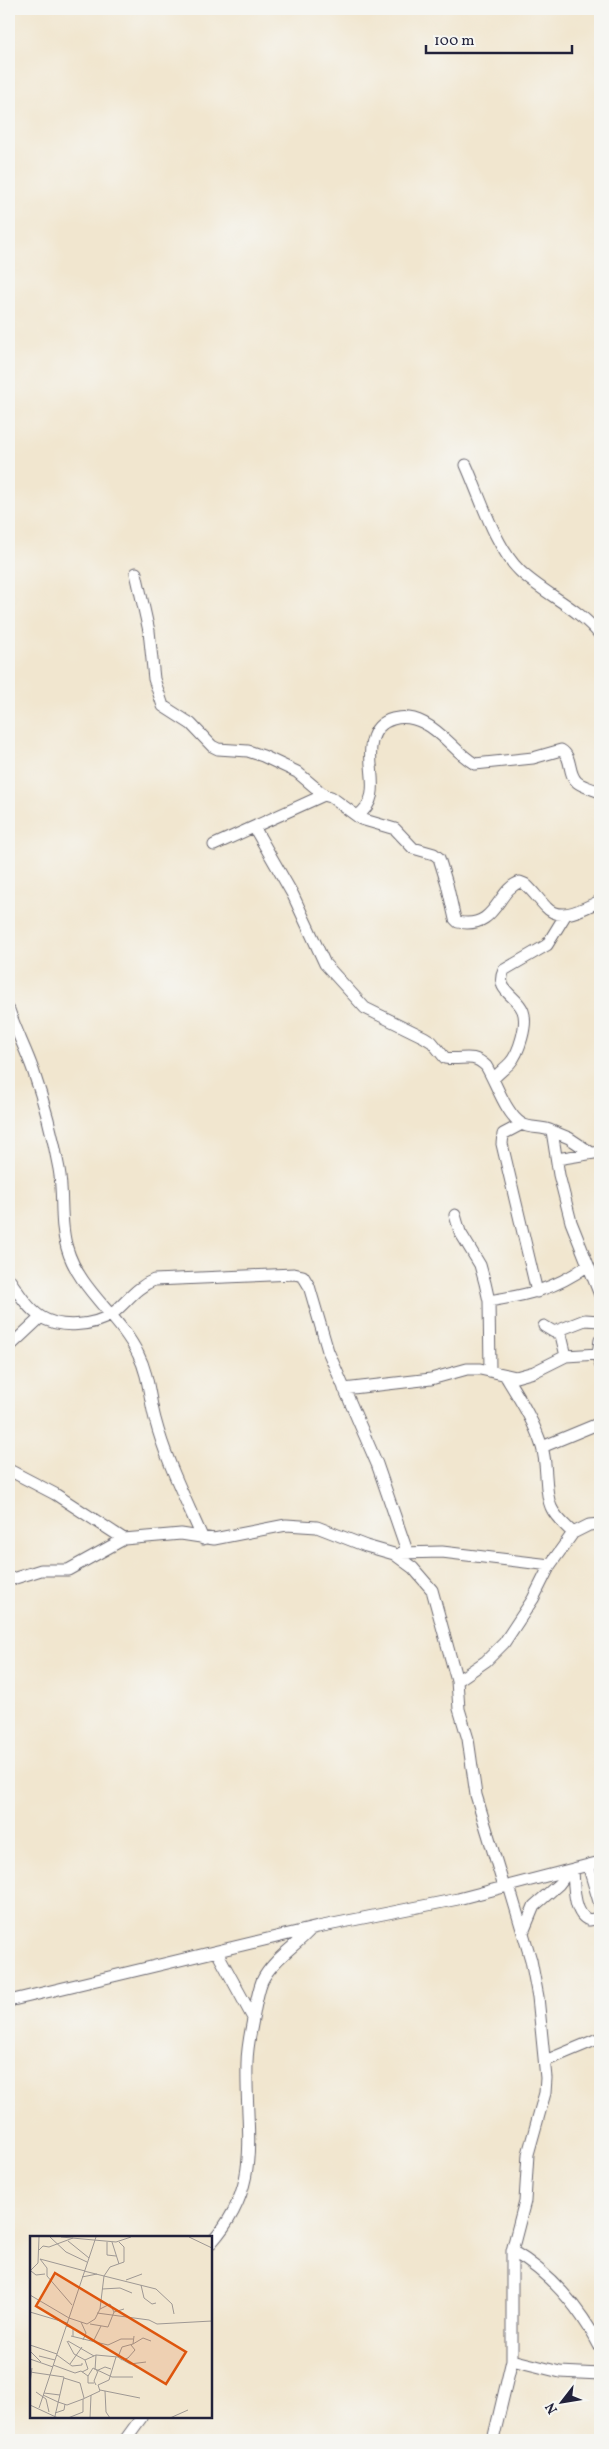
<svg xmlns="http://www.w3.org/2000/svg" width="609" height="2449" font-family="Vollkorn,serif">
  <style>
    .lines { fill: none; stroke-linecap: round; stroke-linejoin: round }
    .street-casing { stroke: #6a676f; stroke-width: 13 }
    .street { stroke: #fff; stroke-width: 11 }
    .inset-road { fill: none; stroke: #9e9894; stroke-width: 1 }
    .view { fill: #de560e; fill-opacity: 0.15; stroke: #de560e; stroke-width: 2.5 }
    .inset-edge { fill: none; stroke: #22223b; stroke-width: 2.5 }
  </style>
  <rect width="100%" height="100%" fill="#f6f6f2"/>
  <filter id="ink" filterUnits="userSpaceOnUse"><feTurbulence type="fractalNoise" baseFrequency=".02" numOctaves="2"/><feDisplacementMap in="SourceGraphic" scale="10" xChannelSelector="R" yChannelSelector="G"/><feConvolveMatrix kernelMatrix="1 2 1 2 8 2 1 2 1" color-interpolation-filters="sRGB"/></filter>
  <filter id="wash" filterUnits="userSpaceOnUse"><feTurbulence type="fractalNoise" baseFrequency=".0096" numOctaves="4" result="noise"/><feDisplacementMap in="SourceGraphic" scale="20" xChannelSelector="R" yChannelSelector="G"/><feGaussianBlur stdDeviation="1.12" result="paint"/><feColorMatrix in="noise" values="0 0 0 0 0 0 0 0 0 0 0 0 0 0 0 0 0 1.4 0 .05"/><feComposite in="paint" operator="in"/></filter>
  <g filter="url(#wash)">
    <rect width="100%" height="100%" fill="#f1e6cf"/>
  </g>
  <g filter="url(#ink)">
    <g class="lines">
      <g class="street-casing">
        <path id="street" d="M466,465C480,496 495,547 520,571C544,594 579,608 600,635
          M136,573L149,631L154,679L163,706L191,724L212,746L218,749L248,751L263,756L297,772L324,795
          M357,816C385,797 365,767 372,741C378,716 405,713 424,723C444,733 456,753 475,764L533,758L561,750C573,757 567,773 577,782C583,787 593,789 600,792
          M254,827L293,895L325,964L365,1008L424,1037L432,1042L445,1058C463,1061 471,1052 486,1066C496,1082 506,1115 522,1124C530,1129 542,1126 552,1131L559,1175L571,1222L600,1295
          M214,845L324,795L331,797L361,819L395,829L413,848L434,854L439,858L447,884L455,919L458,922C497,930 497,889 520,882L525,884C533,891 539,900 546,907C560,923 584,908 600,901
          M9,1010C16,1031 26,1050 33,1070C44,1102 53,1136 59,1169C64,1195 59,1222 67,1248C79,1290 119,1315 138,1354C149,1375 149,1397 155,1419C166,1461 186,1500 203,1539
          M493,1079C499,1073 505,1068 510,1063C519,1053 528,1024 523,1011C517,995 494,991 504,970L547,945L566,914
          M522,1124L503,1134L502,1144L537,1292
          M552,1131L569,1138L590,1152
          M557,1159L600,1152
          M455,1215L460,1232L480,1265L485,1283L489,1301L490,1370
          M9,1279C18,1292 28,1309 41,1317C60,1329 94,1326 112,1314C126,1303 136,1287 154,1280L294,1274L303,1276L309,1286L328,1351L377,1464L407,1551
          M489,1301C528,1295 555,1289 587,1266
          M544,1326L554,1332L585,1320L600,1321
          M560,1331L566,1356
          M600,1340L598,1354L600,1364
          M9,1347L41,1317
          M505,1375C519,1398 534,1421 542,1447C548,1466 544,1491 551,1507C555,1517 565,1525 573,1533
          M344,1389L431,1379L467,1369H480L516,1377L534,1372L566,1356L598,1354
          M542,1447L600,1423
          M9,1470L55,1494L124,1539
          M401,1553L442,1552L550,1565
          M9,1580L41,1570H68L124,1539L181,1534L214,1539L286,1525L317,1527L366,1546L394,1554L413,1568L432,1590L457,1681L459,1709L468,1739L476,1795L504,1887
          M457,1681L486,1661L504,1643L533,1599L550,1565L573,1533L589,1525L600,1524
          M588,1865L600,1905
          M573,1869C574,1883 573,1915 589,1920L600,1918
          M524,1930L534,1906L559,1884L569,1871
          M217,1952L253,2018
          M9,2001L318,1927L458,1899L600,1862
          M545,2061L600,2038
          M211,2243C264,2184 245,2133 247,2063C247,2047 251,2030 254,2014C256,2003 258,1991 262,1981C272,1960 296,1946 311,1929
          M512,2251C550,2273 580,2308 600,2347
          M512,2360L560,2372L600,2374
          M125,2440L141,2418
          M493,2440L512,2360V2251L525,2201L528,2154L545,2093L546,2078L538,1997L531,1960L509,1886"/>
      </g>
      <use href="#street" class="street"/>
    </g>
  </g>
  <g transform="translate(30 2236)">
    <rect width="182" height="182" fill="#f1e6cf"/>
    <path class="inset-road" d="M20,1L36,16L57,26M31,1L86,6L101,1M159,1L182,12M38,5L59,22M77,6V19L86,20M82,6L89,28M9,14L13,10L19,11L43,2M10,23L17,32V40L42,69M10,23L55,35M0,35L8,27L9,1M1,35L6,39L15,38M54,35L126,53L142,68L144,78M52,41L67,38M96,44L112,38M111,49L114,62L122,68L126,67M72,53L90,52L102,57M0,59L39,82M0,63V83M70,73L80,68L84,76M0,76L37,87M67,77L119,84L127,88L182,85M39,82L57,88L65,83L70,73L74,40L80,31L94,26V11L89,6M51,86L56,97L53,104M60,88L78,91L84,76L94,73M36,90L43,92V100M41,100L78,109L91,103H103M64,104L71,90M37,105L44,118L55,124L66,119L88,121L92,111L103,108L104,100M38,105L64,120M103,108L113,102L121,105M0,109L27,118M0,115L11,126M27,119L42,130L52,129V127M9,120L25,124M88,121L92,124L98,122L105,114L101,109M0,123L23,131M93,124L100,128L116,126M40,128L52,111M23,129L45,137L51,135L58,140V147H64M65,134L66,119M66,135L75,131L81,133M0,136L34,141L25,180M52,136L58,133L55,124M58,140L63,132L82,141H103M34,142L50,147L54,162M0,147L2,132M66,149L64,145L68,135M70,154L110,162M75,155L76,176L80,182M6,156L16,163L19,176M14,157L30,159M13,159L28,166M28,166L37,169L53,163M0,169L28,182M9,172L66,1M25,177L34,174L35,168M38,182L53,176V163L70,155L68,149L79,144L86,121M60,182L61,159M140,182L158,174"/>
    <path class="view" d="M25,37L156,116L136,148L6,70Z"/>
    <rect width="182" height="182" class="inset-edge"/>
  </g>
  <rect width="609" height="2449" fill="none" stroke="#f6f6f2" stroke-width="30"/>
  <g transform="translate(562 2402) rotate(239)" stroke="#f6f6f2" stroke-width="4" paint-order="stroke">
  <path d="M0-4L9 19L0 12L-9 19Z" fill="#22223b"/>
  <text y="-8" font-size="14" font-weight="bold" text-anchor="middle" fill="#22223b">N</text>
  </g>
  <path d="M426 45v8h146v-8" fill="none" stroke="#22223b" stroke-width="2.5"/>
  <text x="434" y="45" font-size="15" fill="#22223b" stroke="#f6f6f2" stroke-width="4" paint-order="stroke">100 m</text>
</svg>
